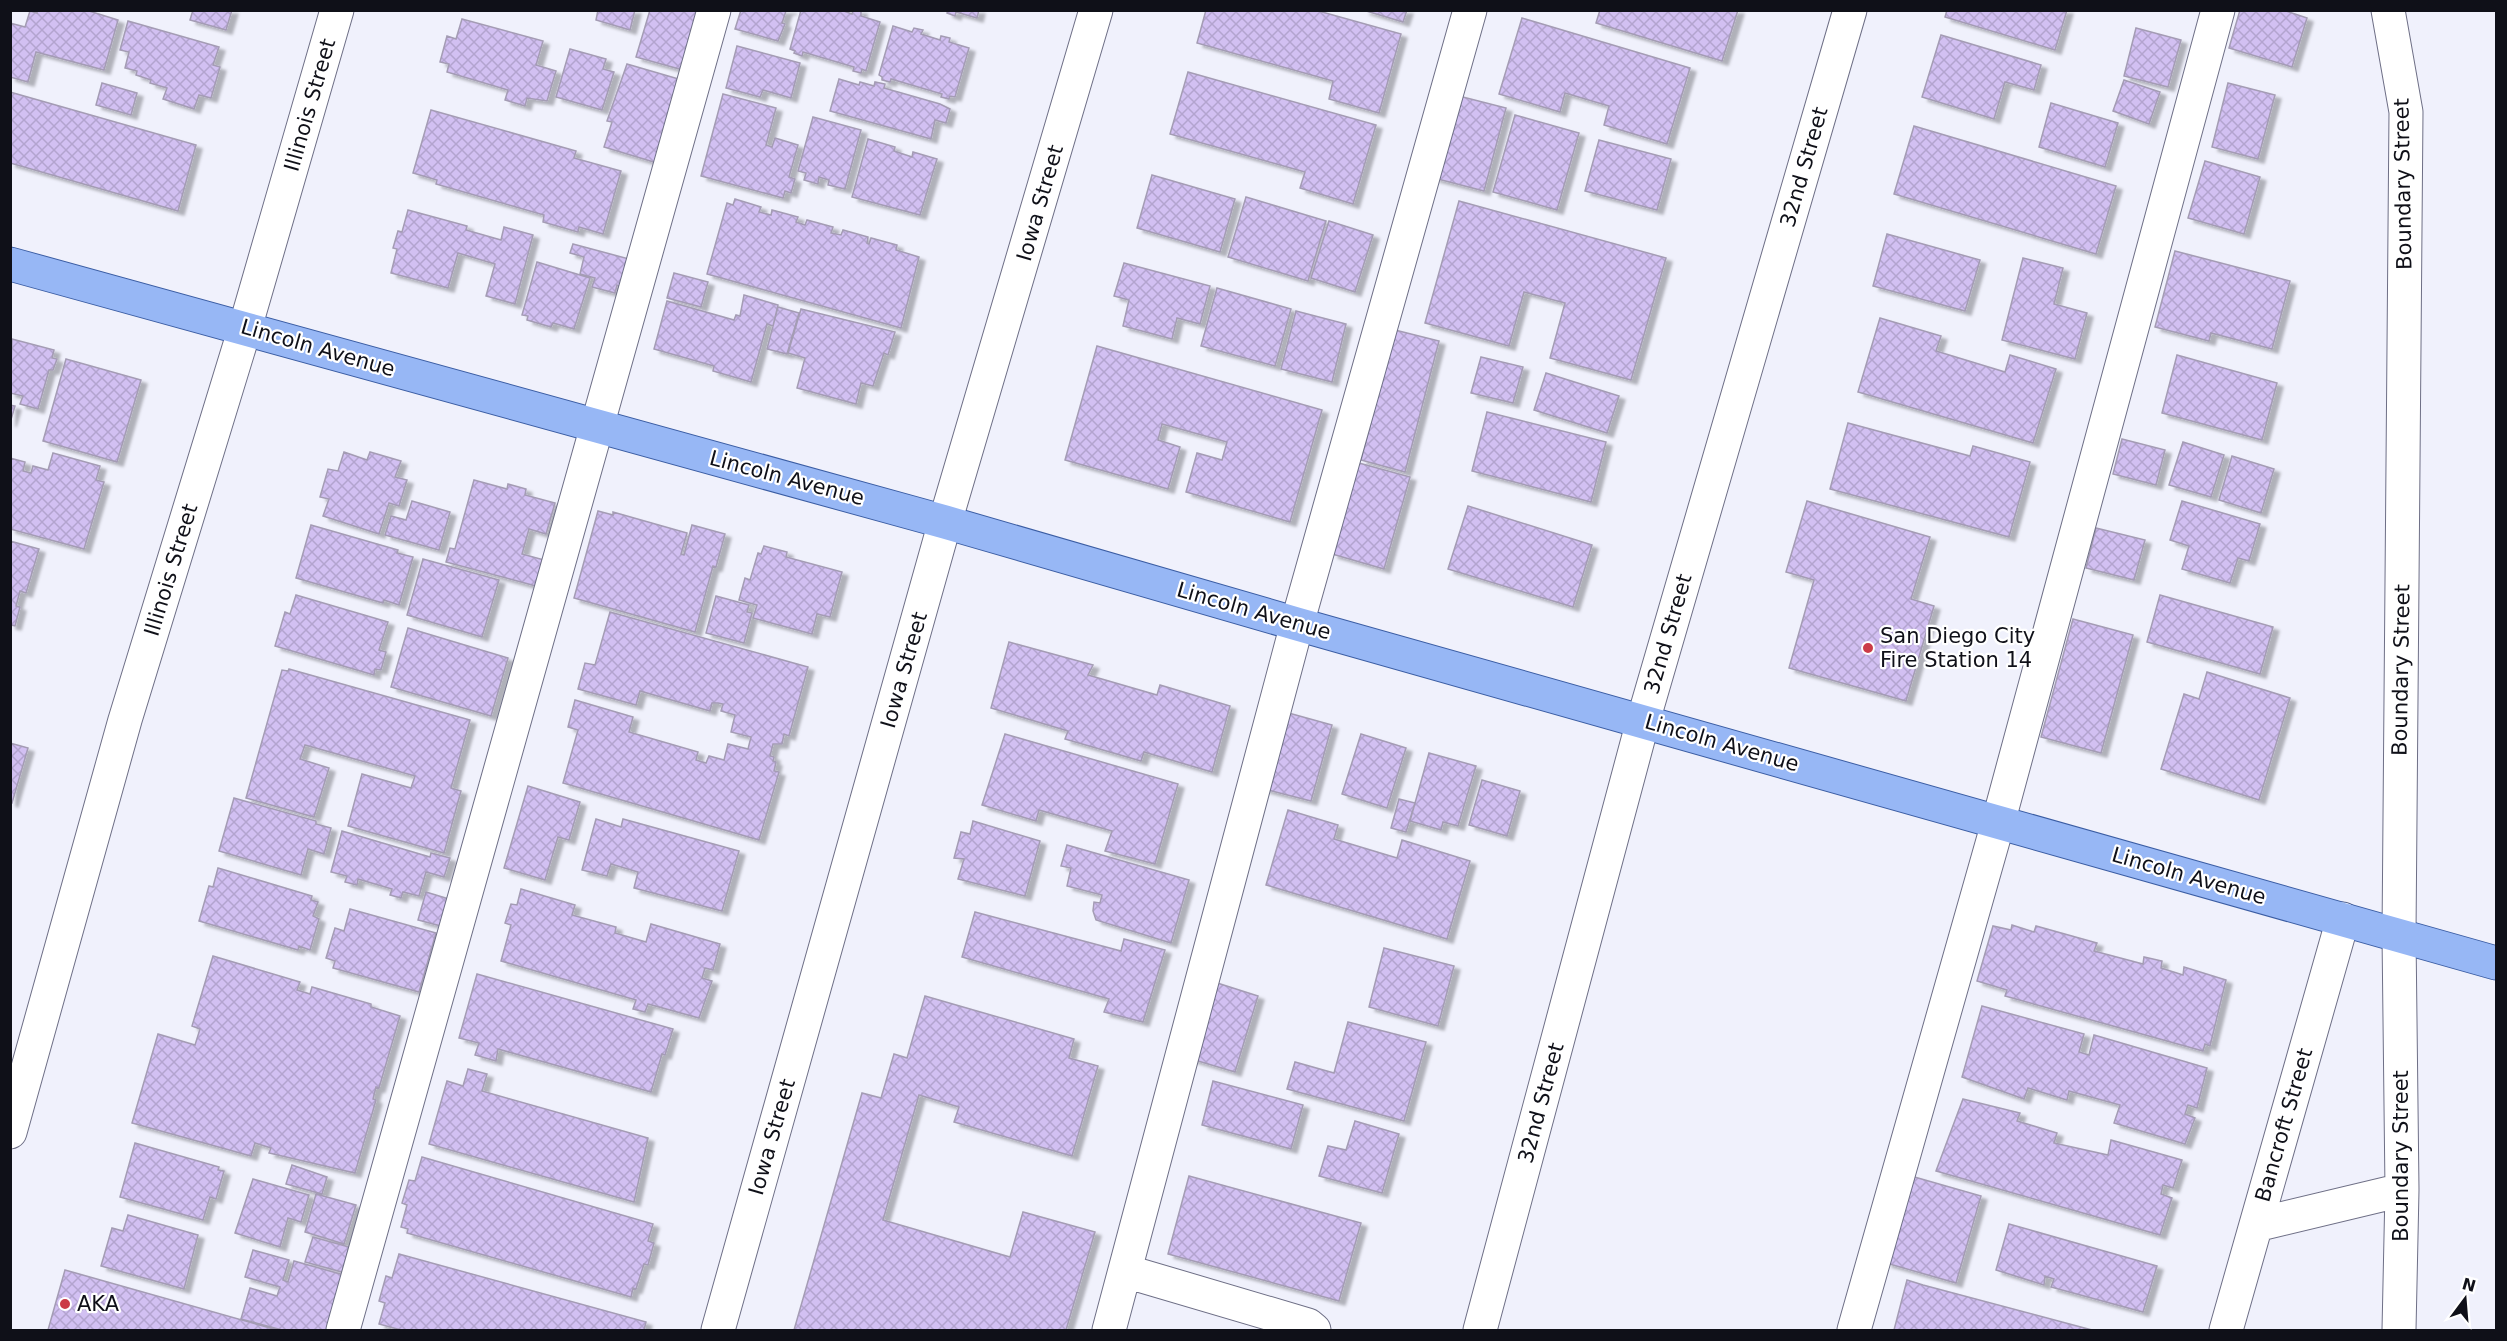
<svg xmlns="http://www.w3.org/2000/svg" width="2507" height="1341" font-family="'DejaVu Sans',sans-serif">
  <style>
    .building { fill: url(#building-cross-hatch); stroke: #a49cb4; stroke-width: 1.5; filter: url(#shadow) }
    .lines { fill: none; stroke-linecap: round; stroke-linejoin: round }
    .minor-casing { stroke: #6e6f86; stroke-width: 35 }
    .major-casing { stroke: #3b5da3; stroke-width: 35 }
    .minor { stroke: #fff; stroke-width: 33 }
    .major { stroke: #97b7f5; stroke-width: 33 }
    .poi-dot { fill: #cb3b47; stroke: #fff; stroke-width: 2 }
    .labels { text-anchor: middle; stroke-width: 4.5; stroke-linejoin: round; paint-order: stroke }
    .street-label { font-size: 21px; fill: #0f1018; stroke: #fff }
    .poi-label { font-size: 21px; fill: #0f1018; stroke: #fff; text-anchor: start }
  </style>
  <defs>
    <pattern id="building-cross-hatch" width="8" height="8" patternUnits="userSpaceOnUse" patternTransform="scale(1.5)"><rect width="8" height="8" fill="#d2c0f2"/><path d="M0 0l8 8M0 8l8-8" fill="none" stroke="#b3a4cf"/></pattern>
    <filter id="shadow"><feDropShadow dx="6" dy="4" stdDeviation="1.5" flood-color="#0004"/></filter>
  </defs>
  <rect width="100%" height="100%" fill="#f0f1fc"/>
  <path class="building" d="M37,10H86L118,20L104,70L36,52L28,82L10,77V23L25,27L30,11L37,13Z
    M193,10H232L226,30L190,20Z
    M598,10H635L630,30L596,20Z
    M650,10H700L683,70L636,57Z
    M741,10H791L786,11L782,23L785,24L778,41L735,29Z
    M801,10H841L852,14L853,10H861V16L880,22L866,71L862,69L861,73L853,71L854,67L803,52L802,56L794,53L795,51L790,49Z
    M948,10H979L977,18L956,12L955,16L947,13Z
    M1206,10H1315L1401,34L1379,113L1329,99L1333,81L1197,43Z
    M1363,10H1407L1403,22Z
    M1600,10H1738L1722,61L1596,23Z
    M1947,10H2067L2055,50L1945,17Z
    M2240,10H2283L2307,18L2292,67L2229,48Z
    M1522,18L1690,68L1667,144L1604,125L1609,106L1565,93L1560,112L1499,94Z
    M462,19L543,41L536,65L556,71L547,101L527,98L525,106L505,100L508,90L447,72L449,64L440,62L447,36L456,39Z
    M128,21L219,47L213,65L220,67L211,98L199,95L194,109L163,99L167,88L150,83L151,80L136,75L137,71L125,68L129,52L120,50Z
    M893,26L912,32L914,28L923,30L921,34L940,40L941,36L950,38L949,42L969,48L955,97L950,96L949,99L941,97L942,94L891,79L890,82L882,80V77L879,75Z
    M2136,28L2181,40L2168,87L2124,76Z
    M1941,35L2041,65L2034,90L2005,82L1994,119L1922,97Z
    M737,46L800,63L791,98L763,90L760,97L726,88Z
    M570,49L606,59L603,69L614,72L602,110L556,97Z
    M627,64L682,80L657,163L604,147L612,122L607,121Z
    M1188,72L1376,125L1353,204L1300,188L1305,172L1170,134Z
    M839,79L859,85L860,82L874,86L875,82L885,84L884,88L940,104L950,109L946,123L935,120L931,139L830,111Z
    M2124,80L2160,92L2149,124L2113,111Z
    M102,83L137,93L131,115L96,105Z
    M2228,83L2275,95L2258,159L2212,147Z
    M10,92L196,145L178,211L10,163Z
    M723,94L776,108L766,145L772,147L775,138L798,145L789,177L795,179L791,193L785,191L783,198L701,176Z
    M1455,95L1506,108L1484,191L1434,178Z
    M2051,103L2118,123L2105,167L2039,147Z
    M431,110L576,151L574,158L621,171L603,234L579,227L578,232L543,222L544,215L436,184L437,180L413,173Z
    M1515,115L1579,133L1557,210L1493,192Z
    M813,117L861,130L845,189L828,185L829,180L819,177L818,184L804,180L806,173L798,171Z
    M1914,126L2116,186L2096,254L1894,194Z
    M868,139L895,147L894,151L912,157L913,152L937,159L920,215L852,197Z
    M1599,140L1671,159L1657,210L1585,191Z
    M2205,161L2260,177L2244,234L2188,218Z
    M1152,175L1235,199L1220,252L1137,228Z
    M1246,197L1326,221L1308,281L1228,257Z
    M735,199L761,207L759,212L771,215L772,210L798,217L796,222L805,225L807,220L833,227L831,233L841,235L843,230L868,237L867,243L869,244L871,238L897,245L896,250L919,257L901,328L707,274L727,203L733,205Z
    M1459,201L1666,258L1631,380L1550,358L1565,303L1524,292L1509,346L1425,323Z
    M408,210L467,226L466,230L501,240L504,227L533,235L515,304L486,296L495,264L458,253L448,288L391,273L397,249L393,248L398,231L402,232Z
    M1329,221L1373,235L1355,292L1311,278Z
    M1887,234L1980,260L1965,311L1873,286Z
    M573,244L629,259L621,287L617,285L615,293L592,287L595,278L580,274L584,257L570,253Z
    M2175,251L2290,281L2272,349L2211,333L2209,341L2155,327Z
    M2023,258L2063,268L2054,304L2087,313L2075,359L2002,340Z
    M537,262L590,278L574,329L553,323L551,327L527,320L528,316L522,315Z
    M1124,263L1210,286L1200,324L1177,318L1172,339L1123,326L1129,300L1114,296Z
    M674,273L708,282L701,307L667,298Z
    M1217,288L1291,309L1275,366L1201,346Z
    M744,295L778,305L773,326L767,324L751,382L713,371L714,366L654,349L667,301L734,320L736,315L740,316Z
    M778,307L799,313L787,354L767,349Z
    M801,309L895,332L888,355L884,353L873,386L861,383L856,404L797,388L805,358L788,353Z
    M1296,311L1346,324L1332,382L1281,369Z
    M1880,318L1941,336L1936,351L2005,372L2010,355L2056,369L2033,443L1858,392Z
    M1395,330L1439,341L1405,472L1361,460Z
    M12,339L54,350L52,358L57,359L53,370H49L38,409L20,404L23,396L10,393Z
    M1097,346L1322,410L1290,522L1186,492L1197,453L1222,460L1227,442L1162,424L1158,440L1180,447L1168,489L1065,460Z
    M2177,355L2277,383L2262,440L2162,413Z
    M1481,357L1523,367L1513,403L1471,393Z
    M66,359L141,380L117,462L43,441Z
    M1546,373L1619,396L1607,433L1534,410Z
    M10,405L15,406L10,423Z
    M1487,412L1606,442L1591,502L1472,471Z
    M1848,423L1970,456L1973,446L2030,462L2009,537L1830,489Z
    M2122,439L2165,450L2156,485L2113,474Z
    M2183,442L2224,455L2211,497L2169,485Z
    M344,452L367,460L370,452L401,461L395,477L407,480L399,506L389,503L379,534L323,516L329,499L320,497L328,469L338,471Z
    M53,453L100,466L96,480L104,482L84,549L10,529V458L25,462L23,471L31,473L33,466L48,470Z
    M2232,456L2274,469L2261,513L2219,500Z
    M1359,463L1410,477L1384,569L1332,554Z
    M474,480L507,489L508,484L526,489L525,495L555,503L546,534L529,529L522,554L544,560L536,586L446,562L450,548L455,549Z
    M412,501L450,512L439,550L385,535L391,516L406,520Z
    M1807,501L1930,537L1911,599L1934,606L1906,701L1789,668L1814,580L1786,572Z
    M2182,501L2260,524L2249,561L2238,558L2230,583L2182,569L2189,546L2170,540Z
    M1468,506L1592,545L1573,607L1448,569Z
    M598,511L613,515V512L687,533L681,554L684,555L692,525L725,534L716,567L713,566L695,632L574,598Z
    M311,525L398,550L397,553L413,557L399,605L384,600L383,603L296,578Z
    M2096,528L2145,540L2134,580L2086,568Z
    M10,541L39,549L26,593L20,591L16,606L20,607L15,626L10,625Z
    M764,546L787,552L786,557L842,572L830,617L817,614L812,634L753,618L757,605L739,600L745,578L750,580L758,553L761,554Z
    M423,559L499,580L482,637L407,615Z
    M296,595L388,622L379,650L386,652L381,670L375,669L374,675L275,646L285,612L290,614Z
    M2160,595L2273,627L2260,674L2147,642Z
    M716,596L749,605L747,612L752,613L744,643L706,633Z
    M610,612L808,667L789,736L784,734L782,744H773L770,756L774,757L773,761L776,762L774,771L779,772L759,840L563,783L578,730L568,727L575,700L633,717L629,732L698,752L696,760L706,763L709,756L724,760L728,744L748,749L751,737L731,732L735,715L721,711L723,704L718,703H712L710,711L640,691L636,705L578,689L585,663L595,665Z
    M2073,619L2133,635L2101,753L2041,737Z
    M408,628L508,658L491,716L391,687Z
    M1009,642L1093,665L1088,675L1157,695L1160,685L1230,706L1212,772L1144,752L1141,761L1065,739L1068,731L991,708Z
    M289,669L470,720L451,788L461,791L444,853L348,826L362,774L411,788L415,776L305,745L300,759L329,768L314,817L246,798L282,670L288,671Z
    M2207,672L2290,698L2259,800L2161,769L2184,694L2199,699Z
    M1285,712L1332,725L1311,801L1264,789Z
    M1005,734L1178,784L1155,864L1105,851L1112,831L1039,810L1036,821L982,805Z
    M1361,734L1406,748L1387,808L1342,794Z
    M10,743L28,748L12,803L10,802Z
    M1429,753L1476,766L1458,826L1443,822L1441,830L1410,821Z
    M1482,780L1520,791L1507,836L1469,825Z
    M528,786L580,802L569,840L558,837L545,880L504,868Z
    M234,798L316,821V824L331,828L324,854L308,849L301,875L219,851Z
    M1399,799L1415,803L1406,832L1391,828Z
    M1288,810L1338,825L1334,839L1397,858L1402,840L1470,861L1447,939L1266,885Z
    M596,819L621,827L623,819L739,851L722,911L634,888L638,872L611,864L607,876L582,870Z
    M973,821L1040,841L1025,896L958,879L964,859L954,858L961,832L970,834Z
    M342,831L430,857L431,853L450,858L444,877L426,872L419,896L403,892L401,898L390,895L392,889L358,879L357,885L345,882L347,876L331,872Z
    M1067,845L1189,880L1171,943L1096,920L1093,911L1094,902L1100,903L1102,895L1067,886L1071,868L1061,866Z
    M218,868L312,896L311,900L318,902L313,916L319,919L310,950L299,946L298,950L199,921L209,886L213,887Z
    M521,889L575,905L572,915L616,927L615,933L646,942L651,924L720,944L713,970L705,968L702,978L712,981L699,1018L648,1004L645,1012L633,1009L636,1000L501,961L511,925L505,923L511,904L517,905Z
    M426,892L449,899L441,926L418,920Z
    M350,909L436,933L419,992L333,968L335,961L326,958L335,928L344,931Z
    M975,912L1121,951L1124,939L1165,950L1143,1022L1104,1012L1109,999L962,957Z
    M2012,925L2034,932L2036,926L2097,943L2094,951L2143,964L2144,957L2162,961L2161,968L2183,975L2184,967L2226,980L2210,1046L2205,1044L2203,1051L2005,996L2007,990L1977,981L1993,926L2011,930Z
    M1384,948L1454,966L1438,1026L1369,1007Z
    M213,956L300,982L297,990L310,994L312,987L371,1004V1007L400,1016L379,1088L376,1087L373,1099L376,1100L355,1173L269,1153L271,1148L255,1143L251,1156L132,1123L158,1034L195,1045L200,1029L192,1026Z
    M477,974L673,1029L665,1055L662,1054L651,1092L498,1049L496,1061L475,1055L479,1043L459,1038Z
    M1211,981L1258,996L1235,1072L1188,1058Z
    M925,996L1074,1039L1069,1058L1098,1066L1072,1156L954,1122L959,1107L919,1095L883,1220L1010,1257L1023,1212L1095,1232L1066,1330H794L862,1093L881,1098L894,1054L907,1058Z
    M1982,1006L2084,1034L2079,1052L2089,1055L2094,1035L2207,1068L2197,1108L2188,1105L2185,1114L2195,1118L2185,1144L2114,1123L2120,1105L2069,1091L2067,1100L2028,1088L2024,1099L1962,1077Z
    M1348,1022L1426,1042L1404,1121L1287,1089L1295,1062L1334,1073Z
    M468,1069L487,1074L482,1091L648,1138L634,1202L429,1144L447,1081L463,1086Z
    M1213,1081L1303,1105L1291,1149L1202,1125Z
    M1963,1099L2020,1113L2017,1121L2057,1133L2054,1143L2108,1155L2111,1140L2182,1160L2173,1188L2163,1185L2161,1194L2172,1198L2160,1235L1936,1171Z
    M1355,1121L1399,1134L1382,1193L1319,1176L1328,1146L1346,1150Z
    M135,1143L219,1167L218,1170L224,1171L216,1199L210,1197L203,1220L120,1197Z
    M422,1157L653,1224L648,1241L654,1243L648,1265L644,1264L636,1289L633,1288L631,1297L407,1233L408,1229L401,1227L407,1205L402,1203L409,1180L415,1181Z
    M292,1165L327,1177L322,1194L286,1184Z
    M1189,1176L1361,1223L1339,1301L1168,1254Z
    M1911,1176L1981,1196L1956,1283L1886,1263Z
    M253,1179L309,1195L301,1222L288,1218L280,1247L235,1233Z
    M316,1194L356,1205L344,1244L305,1232Z
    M128,1215L198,1235L184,1289L101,1266L112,1228L123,1231Z
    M2009,1224L2157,1266L2143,1312L2051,1287L2054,1279L2045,1276L2044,1285L1996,1270Z
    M313,1237L349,1247L342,1272L305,1262Z
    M253,1250L289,1260L283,1280L288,1282L294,1261L344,1275L329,1330H282L241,1319L250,1288L277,1296L280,1287L245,1277Z
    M399,1254L646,1322L644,1330H401L379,1324L385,1303L379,1301L386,1276L392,1278Z
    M65,1270L277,1330H48Z
    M1907,1280L1923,1285L2092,1330H1894Z"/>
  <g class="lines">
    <g class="minor-casing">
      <path id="minor" d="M2388,10L2406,112L2399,935L2402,1190L2399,1330
        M10,1132L125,720L245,328L337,10
        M2256,1225L2402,1190
        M1125,1271L1308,1325L1314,1330
        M343,1330L714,10
        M718,1330L945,522L1096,10
        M1109,1330L1297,624L1470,10
        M1480,1330L1643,721L1850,10
        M1854,1330L1998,823L2218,10
        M2226,1330L2343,919"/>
    </g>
    <g class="major-casing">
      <path id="major" d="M10,264L945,522L1297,624L2496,963"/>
    </g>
    <use href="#minor" class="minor"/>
    <use href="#major" class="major"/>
  </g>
  <g class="poi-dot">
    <circle cx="1868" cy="648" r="6"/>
    <circle cx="65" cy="1304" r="6"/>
  </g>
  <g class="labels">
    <g class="street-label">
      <text transform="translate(310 105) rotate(-74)" y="7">Illinois Street</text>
      <text transform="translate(1804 167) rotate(-74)" y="7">32nd Street</text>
      <text transform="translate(2403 184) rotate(-91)" y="7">Boundary Street</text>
      <text transform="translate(1040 203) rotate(-74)" y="7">Iowa Street</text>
      <text transform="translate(318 348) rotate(16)" y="7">Lincoln Avenue</text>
      <text transform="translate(787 478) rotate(15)" y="7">Lincoln Avenue</text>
      <text transform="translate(171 570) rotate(-73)" y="7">Illinois Street</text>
      <text transform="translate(1254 611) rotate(16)" y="7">Lincoln Avenue</text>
      <text transform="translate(1668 634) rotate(-74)" y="7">32nd Street</text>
      <text transform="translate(904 670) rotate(-74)" y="7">Iowa Street</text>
      <text transform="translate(2401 670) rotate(-89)" y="7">Boundary Street</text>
      <text transform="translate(1722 743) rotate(16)" y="7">Lincoln Avenue</text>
      <text transform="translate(2189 876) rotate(16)" y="7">Lincoln Avenue</text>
      <text transform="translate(1541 1103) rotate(-75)" y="7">32nd Street</text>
      <text transform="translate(2284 1125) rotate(-74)" y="7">Bancroft Street</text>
      <text transform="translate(772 1137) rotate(-74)" y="7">Iowa Street</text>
      <text transform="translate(2401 1156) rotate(-90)" y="7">Boundary Street</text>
    </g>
    <g class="poi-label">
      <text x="1880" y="643">San Diego City<tspan x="1880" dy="24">Fire Station 14</tspan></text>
      <text x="77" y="1311">AKA</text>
    </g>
  </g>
  <rect width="2507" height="1341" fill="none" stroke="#0f1018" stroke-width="24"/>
  <g transform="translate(2465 1299) rotate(16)" stroke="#ffffff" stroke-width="4.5" paint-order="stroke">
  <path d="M0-4.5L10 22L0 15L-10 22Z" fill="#0f1018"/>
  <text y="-9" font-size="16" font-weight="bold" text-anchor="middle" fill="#0f1018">N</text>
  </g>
</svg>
